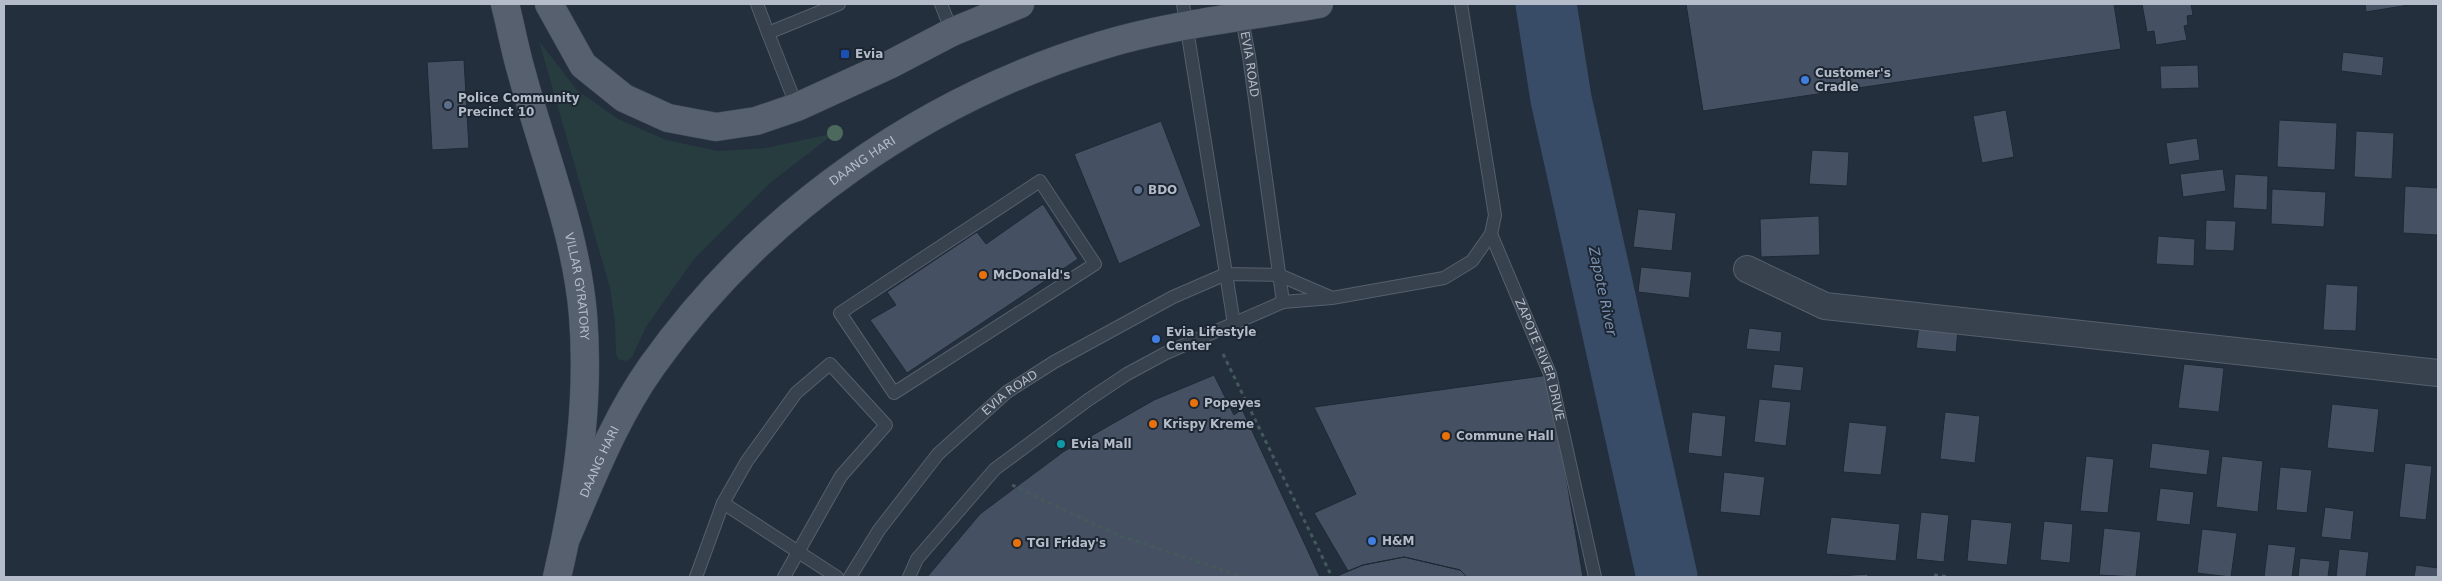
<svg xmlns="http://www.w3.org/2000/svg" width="2442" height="581" font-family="'DejaVu Sans',sans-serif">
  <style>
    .green { fill: #263c3f }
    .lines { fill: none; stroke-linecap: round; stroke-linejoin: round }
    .river { stroke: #394c67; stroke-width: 61 }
    .building { fill: #455162; stroke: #1f2835 }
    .service-casing { stroke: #565f6c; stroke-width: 14 }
    .minor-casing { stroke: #565f6c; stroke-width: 28 }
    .primary-casing { stroke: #414a57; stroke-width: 29 }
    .path { stroke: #44595c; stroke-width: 3; stroke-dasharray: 4 4; stroke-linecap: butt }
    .service { stroke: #38414e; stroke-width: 12 }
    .minor { stroke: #38414e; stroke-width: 26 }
    .primary { stroke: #56606e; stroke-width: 28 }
    .tree { fill: #4b6a5d }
    .transit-dot { fill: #1a4fb4; stroke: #1d2633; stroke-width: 2 }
    .shop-dot { fill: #3f7fe0; stroke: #1d2633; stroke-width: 2 }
    .service-dot { fill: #5c6f8a; stroke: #1d2633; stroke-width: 2 }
    .food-dot { fill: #e8710a; stroke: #1d2633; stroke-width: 2 }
    .culture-dot { fill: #0f9aa8; stroke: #1d2633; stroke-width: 2 }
    .labels { text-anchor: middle; stroke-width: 4; stroke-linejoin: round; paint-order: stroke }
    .poi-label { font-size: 12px; font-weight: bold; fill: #b4bcc9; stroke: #1d2633; text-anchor: start }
    .street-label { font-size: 12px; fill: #b4bcc9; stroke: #1d2633 }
    .water-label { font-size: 14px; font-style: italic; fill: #7c92b1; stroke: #1d2633 }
  </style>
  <rect width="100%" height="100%" fill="#242f3e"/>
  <path class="green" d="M539,41L577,90L618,119L666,140L718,151L766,148L835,133L770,183L694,259L646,327L632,357L626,361L618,359L616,354L615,322L610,288Z"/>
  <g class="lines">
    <path class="river" d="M1546,4L1561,99L1667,577"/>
  </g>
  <path class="building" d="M1686,4H2114L2121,49L1703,111Z
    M2142,4H2191L2193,15L2187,16L2188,25L2184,26L2187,40L2156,45L2154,31L2147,32Z
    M2365,4H2415L2366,12Z
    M2343,52L2384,57L2382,76L2341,71Z
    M464,60L469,148L432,150L427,62Z
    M2198,65L2199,88L2161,89L2160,66Z
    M2006,110L2014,157L1982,163L1973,116Z
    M2279,120L2337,123L2335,170L2277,167Z
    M1161,121L1201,226L1119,264L1074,154Z
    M2356,131L2394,133L2392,179L2354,177Z
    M2197,138L2200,160L2169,165L2166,143Z
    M1812,150L1849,152L1847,186L1809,184Z
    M2223,169L2226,191L2183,197L2180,174Z
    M2235,174L2268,176L2267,210L2233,208Z
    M2405,186L2438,188V235L2403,233Z
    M2272,189L2326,192L2324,227L2271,224Z
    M1043,204L1078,259L907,373L870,320L896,305L887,292L977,232L986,244Z
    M1638,209L1676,213L1672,251L1633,247Z
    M1819,216L1820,255L1761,257L1760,219Z
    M2206,220L2236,221L2234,251L2205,250Z
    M2158,236L2195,239L2194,266L2156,264Z
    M1641,267L1692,272L1689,298L1638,292Z
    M2326,284L2358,286L2356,331L2323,330Z
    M1919,326L1958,330L1956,352L1916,348Z
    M1749,328L1782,332L1780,352L1746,349Z
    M1774,364L1804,367L1801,391L1771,388Z
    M2184,364L2224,368L2219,412L2178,408Z
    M1214,375L1234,415L1242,409L1320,577H927L980,514L1063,452L1154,400Z
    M1549,375L1583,577H1467L1460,570L1404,557L1363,565L1348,571L1314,513L1356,494L1314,407Z
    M1759,399L1791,402L1786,446L1754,442Z
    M2332,404L2379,409L2374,453L2327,448Z
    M1692,412L1726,416L1722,457L1688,453Z
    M1945,412L1980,416L1975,463L1940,459Z
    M1849,422L1887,426L1881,475L1843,472Z
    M2152,443L2210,450L2207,475L2149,468Z
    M2086,456L2114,459L2108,513L2080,511Z
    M2222,456L2263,461L2258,512L2216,507Z
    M2405,463L2432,466L2426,520L2399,517Z
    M2280,467L2312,470L2307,513L2276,510Z
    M1724,472L1765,477L1760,516L1720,512Z
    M2160,488L2194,492L2190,525L2156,521Z
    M2325,507L2354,511L2351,540L2321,537Z
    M1921,512L1949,515L1944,562L1916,559Z
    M1831,517L1900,524L1896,561L1826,554Z
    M1971,519L2012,523L2007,565L1967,561Z
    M2044,521L2073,524L2070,563L2040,560Z
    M2104,528L2141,532L2136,577L2099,575Z
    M2202,529L2237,533L2231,577L2197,573Z
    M2268,544L2296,547L2292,577H2264Z
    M2339,549L2369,552L2366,577H2336Z
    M1404,557L1460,570L1467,577H1335L1363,565Z
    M2300,558L2330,561L2328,577H2298Z
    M2416,565L2438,568V577H2414Z
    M1868,574V577H1825Z"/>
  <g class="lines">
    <g class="service-casing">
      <g id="service">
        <path d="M757,4L768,33"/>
        <path d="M941,4L952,32"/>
        <path d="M1183,4L1234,324"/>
        <path id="s1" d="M1241,14L1249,56L1283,302"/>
        <path d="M797,107L768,33L839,4"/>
        <path d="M1040,181L1095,264L894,393L840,313Z"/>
        <path id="s2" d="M1491,234L1550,374L1595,577"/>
        <path d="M723,503L837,577"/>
        <path d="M696,577L723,503L747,461L796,393L830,364L886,425L841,476L784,577"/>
        <path id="s3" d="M850,577L879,530L938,454L1007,392L1054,362L1173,297L1226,274L1279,275L1330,297"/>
        <path d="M909,577L917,559L995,469L1088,400L1127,374L1166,353L1283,302L1332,298L1444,278L1472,261L1491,234L1495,215L1461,4"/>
      </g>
    </g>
    <g class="minor-casing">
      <path id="minor" d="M1747,269L1825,306L2438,373"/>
    </g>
    <g class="primary-casing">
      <g id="primary">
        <path id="s4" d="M505,4C511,27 515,51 522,74C543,153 576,232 583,315C590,402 577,493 557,577"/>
        <path d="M549,4L583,65L624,98L668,118L716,127L756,121L797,107L891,64L952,32L1020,4"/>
        <path id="s5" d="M567,536C592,478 615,418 652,366C761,213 923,99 1103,45C1172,24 1247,17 1319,4"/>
      </g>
    </g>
    <path class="path" d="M1223,354L1332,577
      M1012,485L1115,534L1243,577
      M1934,575L1950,577"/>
    <use href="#service" class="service"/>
    <use href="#minor" class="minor"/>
    <use href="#primary" class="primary"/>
  </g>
  <circle class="tree" cx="835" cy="133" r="8"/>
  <rect class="transit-dot" x="840" y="49" width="10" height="10" rx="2.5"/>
  <g class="shop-dot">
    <circle cx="1805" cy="80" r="5"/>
    <circle cx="1156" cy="339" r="5"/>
    <circle cx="1372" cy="541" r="5"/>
  </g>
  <g class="service-dot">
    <circle cx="448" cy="105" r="5"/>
    <circle cx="1138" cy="190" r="5"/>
  </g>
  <g class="food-dot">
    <circle cx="983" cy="275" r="5"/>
    <circle cx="1194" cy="403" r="5"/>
    <circle cx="1153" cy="424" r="5"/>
    <circle cx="1446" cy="436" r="5"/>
    <circle cx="1017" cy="543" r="5"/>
  </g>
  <circle class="culture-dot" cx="1061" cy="444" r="5"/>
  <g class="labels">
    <g class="poi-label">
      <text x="855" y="58">Evia</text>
      <text x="1815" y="77">Customer's<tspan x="1815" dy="14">Cradle</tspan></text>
      <text x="458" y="102">Police Community<tspan x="458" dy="14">Precinct 10</tspan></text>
      <text x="1148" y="194">BDO</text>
      <text x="993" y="279">McDonald's</text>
      <text x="1166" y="336">Evia Lifestyle<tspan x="1166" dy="14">Center</tspan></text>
      <text x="1204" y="407">Popeyes</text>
      <text x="1163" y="428">Krispy Kreme</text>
      <text x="1456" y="440">Commune Hall</text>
      <text x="1071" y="448">Evia Mall</text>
      <text x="1382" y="545">H&amp;M</text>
      <text x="1027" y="547">TGI Friday's</text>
    </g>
    <g class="street-label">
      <text dy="4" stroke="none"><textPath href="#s1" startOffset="51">EVIA ROAD</textPath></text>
      <text dy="4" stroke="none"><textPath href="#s5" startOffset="486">DAANG HARI</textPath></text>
      <text dy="4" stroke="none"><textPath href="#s4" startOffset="292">VILLAR GYRATORY</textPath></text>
      <text dy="4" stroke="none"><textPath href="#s2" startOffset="135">ZAPOTE RIVER DRIVE</textPath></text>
      <text dy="4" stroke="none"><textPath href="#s3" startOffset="246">EVIA ROAD</textPath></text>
      <text dy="4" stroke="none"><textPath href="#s5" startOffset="81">DAANG HARI</textPath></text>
    </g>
    <g class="water-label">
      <text transform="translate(1603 291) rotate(78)" y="5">Zapote River</text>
    </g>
  </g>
  <rect width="2442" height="581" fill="none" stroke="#b4bcc9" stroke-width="10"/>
</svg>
